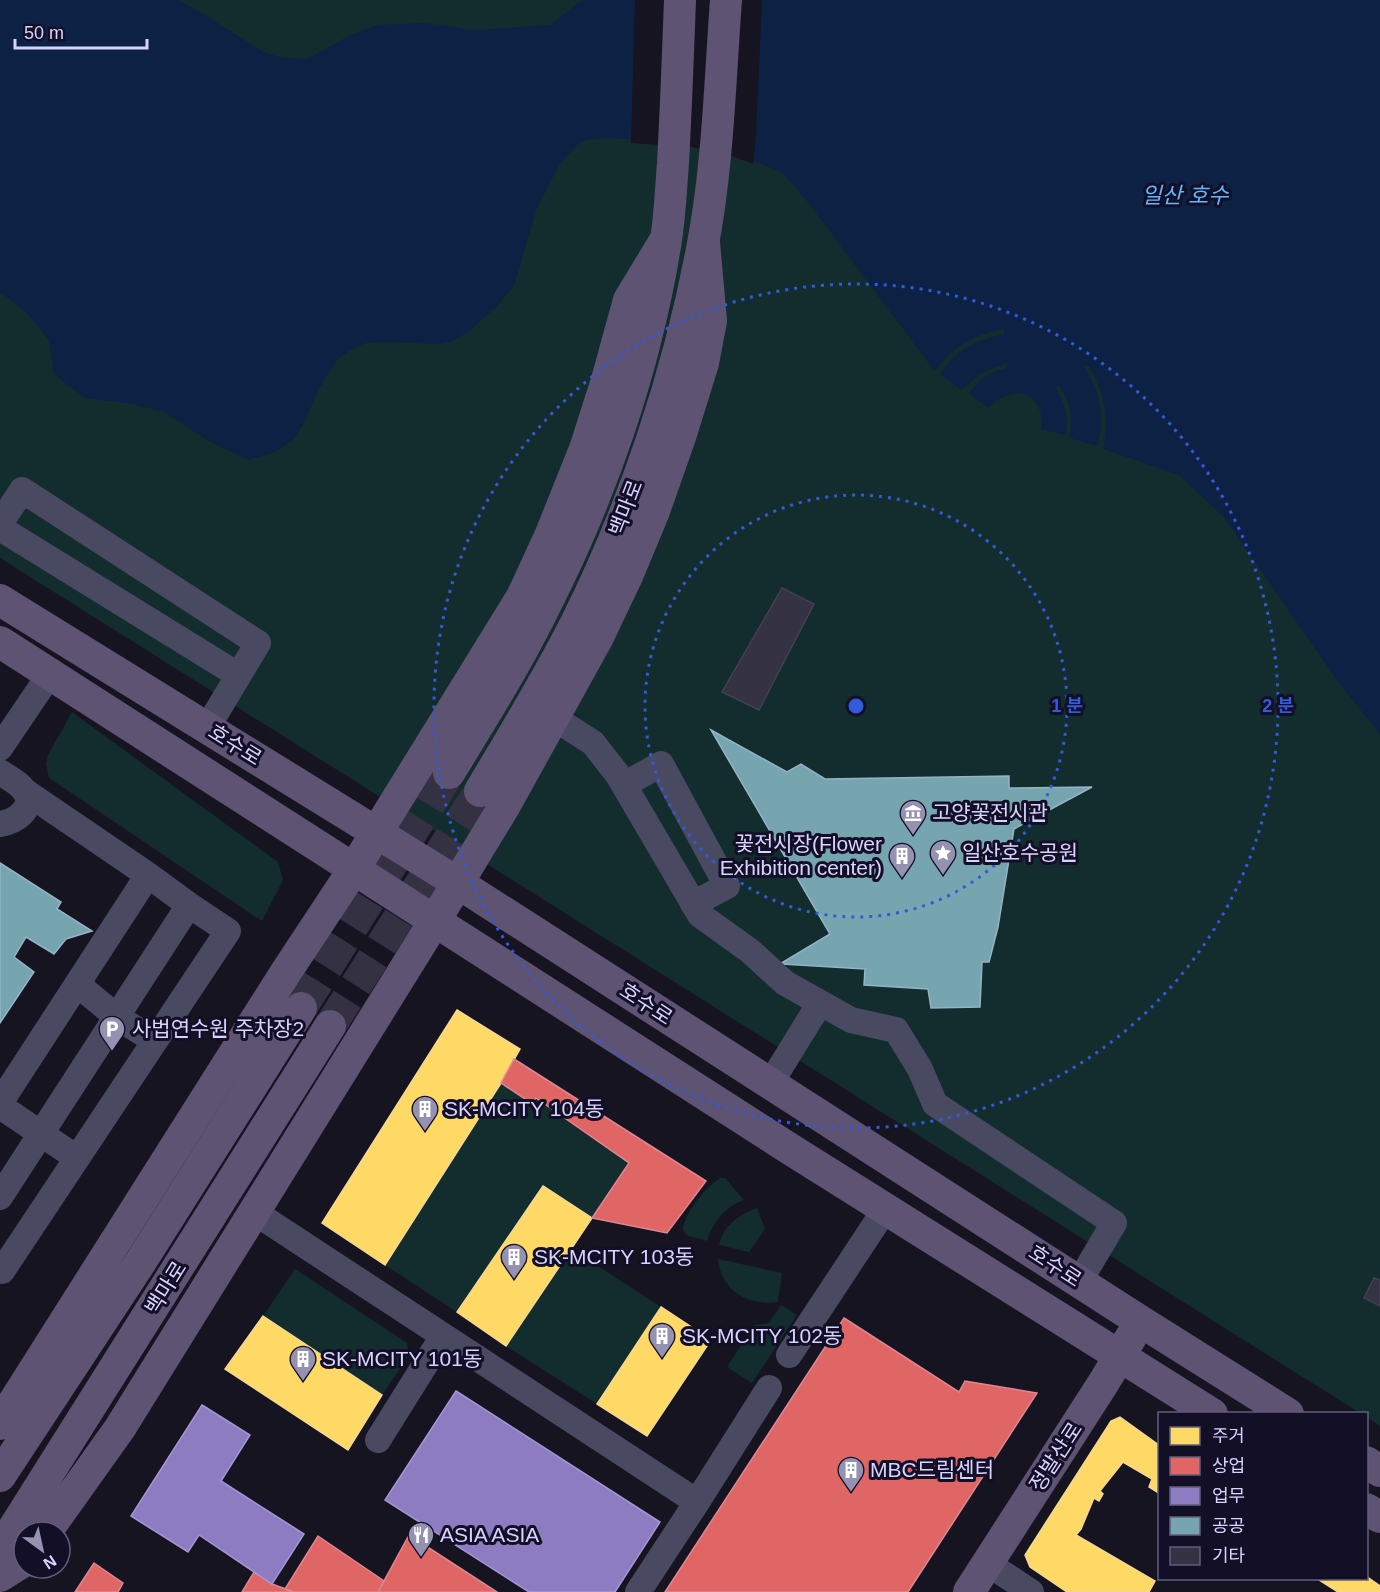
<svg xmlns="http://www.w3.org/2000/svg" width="1380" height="1592" font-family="Helvetica,'Noto Sans KR',sans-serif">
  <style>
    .green { fill: #132c2d }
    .water { fill: #0d2144 }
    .pier { fill: #161421 }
    .homes { fill: #ffd966; stroke: #f4d894; stroke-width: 1.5 }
    .shops { fill: #e06666; stroke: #de8794; stroke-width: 1.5 }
    .offices { fill: #8e7cc3; stroke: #a496d5; stroke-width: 1.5 }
    .public { fill: #76a5af; stroke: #94b3c7; stroke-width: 1.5 }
    .building { fill: #343243; stroke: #433f54; stroke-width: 1.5 }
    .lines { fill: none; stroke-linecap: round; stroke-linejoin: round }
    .major-tunnel { stroke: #333142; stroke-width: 32; stroke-dasharray: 32 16; stroke-linecap: butt }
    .minor { stroke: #4a4962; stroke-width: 26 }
    .major { stroke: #5e5373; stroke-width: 32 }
    .ring { fill: none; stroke: #305bdc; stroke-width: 3; stroke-dasharray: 3 6 }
    .labels { text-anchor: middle; stroke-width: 6; stroke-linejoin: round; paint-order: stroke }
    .street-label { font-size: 21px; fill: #d9d4ff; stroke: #130f26 }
    .poi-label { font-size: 21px; fill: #d9d4ff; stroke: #130f26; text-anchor: start }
    .water-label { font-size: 22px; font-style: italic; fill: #62b6ff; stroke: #130f26 }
    .centre { fill: #305bdc; stroke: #130f26; stroke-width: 3 }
    .ring-label { font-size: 18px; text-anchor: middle; font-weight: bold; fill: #305bdc; stroke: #130f26; stroke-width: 6; stroke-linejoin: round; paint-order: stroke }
  </style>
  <rect width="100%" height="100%" fill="#161421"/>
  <path class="green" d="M0,0H1380V1426L1367,1417L1366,1414L1360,1413L0,558Z
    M72,712L278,862L283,880L262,921L49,778L46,764L48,755Z
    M501,1083L531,1103L536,1099L629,1163L592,1218L543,1187L457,1312L385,1265Z
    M720,1178H725L744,1200C725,1206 713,1223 707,1241L686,1235L683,1230C684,1213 706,1187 720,1178Z
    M757,1208L765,1229L749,1252L719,1245C724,1225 738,1215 757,1208Z
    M570,1248L661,1307L597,1404L506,1346Z
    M718,1259L782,1273L778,1302C748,1306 721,1291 718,1259Z
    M295,1269L407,1343L409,1355L382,1395L263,1316Z
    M781,1305L797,1315L752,1383L727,1367L754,1325L769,1323Z"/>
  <path class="water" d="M0,0H179L205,15L263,52L283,58L307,59L351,35L378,25L424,23L475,30L550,25L582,0H1380V734L1339,683L1223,516L1179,475L1103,449C1109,418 1105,391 1087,364L1084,367C1100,391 1106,417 1097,446L1070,438C1073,417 1071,403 1059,385L1056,388C1064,403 1070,417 1065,435L1041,429C1041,424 1042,419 1041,415C1036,387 1005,388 989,408L969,394C977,380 992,371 1007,368V363L983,372L961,390L940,374C956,350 976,340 1004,334V329C975,334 953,346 936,370H934L807,201L782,172L728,151L692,144L610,138L586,140L578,144L560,163L536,210L514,286L495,308L469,331L451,342L439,344L387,342L366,343L350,350L337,360L318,390L304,423L294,439L277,451L249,460L209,441L164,412L133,404L85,398L54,374L49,340L27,313L0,292Z"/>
  <path class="pier" d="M635,0H762L756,136L753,164L727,154L691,147L631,143Z"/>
  <path class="homes" d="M457,1010L520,1049L501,1083L385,1265L322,1223Z
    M543,1186L592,1218L506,1346L457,1312Z
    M661,1307L711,1340L647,1436L597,1404Z
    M263,1316L382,1395L348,1450L225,1369Z
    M1120,1417L1160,1446V1494L1149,1487L1152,1479L1123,1462L1100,1491L1103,1494L1099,1501L1094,1498L1081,1529L1076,1535L1155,1581L1149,1592H1067L1030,1567L1025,1555L1111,1421Z
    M1366,1576L1380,1586V1592H1338L1316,1578H1366Z"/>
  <path class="shops" d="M514,1059L706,1181L667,1233L592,1218L629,1163L536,1098L531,1103L501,1083Z
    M844,1318L959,1392L965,1381L1037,1393L908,1592H665Z
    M409,1535L497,1592H378Z
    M318,1536L384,1581L378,1592H294L285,1589Z
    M94,1563L123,1583L118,1592H75Z
    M254,1572L272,1584L294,1592H242Z"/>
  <path class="offices" d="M456,1391L660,1522L615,1592H529L385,1500Z
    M202,1405L250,1435L221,1481L304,1534L272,1584L199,1535L188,1552L131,1516Z"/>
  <path class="public" d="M711,730L787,772L801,764L825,779L1009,776V788L1092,787L1014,829L998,927L989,962H982L980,1007L931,1008L928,989L864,985L865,969L780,964L830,934Z
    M0,863L61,902L57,909L92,931L66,939L54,954L26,937L14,957L34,972L0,1023Z"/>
  <path class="building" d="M782,588L814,604L759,710L722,692Z
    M1374,1278L1380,1280V1306L1364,1298Z"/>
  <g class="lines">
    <path class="major-tunnel" d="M301,1008L449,773
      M330,1026L480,791"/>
    <path class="minor" d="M0,524L22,490L258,643L207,728
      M0,528L238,675
      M554,718L593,743L618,775L700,915L750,951L785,983L851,1020L896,1030L920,1069L935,1104L1114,1223L1079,1282
      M0,748L50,674
      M0,772C7,777 18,782 23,789C38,806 16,822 0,824
      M624,785L661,764L727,886L693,904
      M148,875L189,905
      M77,984L117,1017L155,1041
      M770,1084L820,1003
      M0,1103L148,875L26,792
      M0,1106L77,1158
      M0,1197L189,905L228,931L2,1271L0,1270
      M254,1212L697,1502L638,1592
      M789,1355L886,1208
      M378,1440L443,1336
      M697,1502L769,1388
      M987,1563L1031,1592"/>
    <path class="major" d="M0,600L458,883L1140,1321L1288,1414
      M0,642L790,1149L1212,1414
      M449,773C482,719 516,665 544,608C602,494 646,367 666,240C670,214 671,188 673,163C676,109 678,54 680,0
      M480,791C513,736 546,682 575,625C634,508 679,373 703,244C718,164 720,81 726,0
      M0,1424L286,972L354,869L522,597L551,534L585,449L607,380L629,300L666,239
      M1366,1462L1380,1471
      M0,1476L140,1263L301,1008
      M1366,1509L1380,1517
      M46,1532L120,1428L434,922L505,805L598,637L627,576L654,511L680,437L703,363L711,321L704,242
      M0,1550L330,1026
      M0,1576L24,1561
      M969,1592L1104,1382L1131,1337"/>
  </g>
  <g class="ring">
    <circle cx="856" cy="706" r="211"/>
    <circle cx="856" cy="706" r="422"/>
  </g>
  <defs>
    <g id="museum-pin" transform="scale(1.35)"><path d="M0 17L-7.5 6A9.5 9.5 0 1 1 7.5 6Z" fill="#9591b1" stroke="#130f26"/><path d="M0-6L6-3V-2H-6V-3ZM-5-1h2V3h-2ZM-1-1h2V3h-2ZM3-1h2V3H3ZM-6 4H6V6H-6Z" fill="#fff"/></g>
    <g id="sight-pin" transform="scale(1.35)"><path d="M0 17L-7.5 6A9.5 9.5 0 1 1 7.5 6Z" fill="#9591b1" stroke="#130f26"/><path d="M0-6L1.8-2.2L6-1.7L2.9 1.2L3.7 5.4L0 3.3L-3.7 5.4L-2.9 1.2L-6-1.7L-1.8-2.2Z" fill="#fff"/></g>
    <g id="building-pin" transform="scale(1.35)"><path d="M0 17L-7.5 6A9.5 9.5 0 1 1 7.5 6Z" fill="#9591b1" stroke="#130f26"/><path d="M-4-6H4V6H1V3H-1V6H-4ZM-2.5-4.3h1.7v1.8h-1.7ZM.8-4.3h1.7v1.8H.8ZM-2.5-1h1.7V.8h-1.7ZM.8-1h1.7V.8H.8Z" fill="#fff"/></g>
    <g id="parking-pin" transform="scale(1.35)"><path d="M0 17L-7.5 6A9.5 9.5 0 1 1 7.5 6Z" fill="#9591b1" stroke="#130f26"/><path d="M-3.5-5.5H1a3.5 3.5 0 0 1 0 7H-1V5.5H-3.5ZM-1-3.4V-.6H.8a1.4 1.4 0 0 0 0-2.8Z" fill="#fff"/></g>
    <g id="restaurant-pin" transform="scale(1.35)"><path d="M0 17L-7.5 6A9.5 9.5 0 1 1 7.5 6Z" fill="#9591b1" stroke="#130f26"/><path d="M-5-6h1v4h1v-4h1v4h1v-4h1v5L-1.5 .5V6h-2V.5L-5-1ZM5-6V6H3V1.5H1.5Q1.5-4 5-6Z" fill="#fff"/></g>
  </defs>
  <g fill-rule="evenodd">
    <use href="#museum-pin" x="913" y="813"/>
    <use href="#sight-pin" x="943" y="853"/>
    <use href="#building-pin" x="902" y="856"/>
    <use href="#parking-pin" x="112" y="1029"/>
    <use href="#building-pin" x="425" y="1109"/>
    <use href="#building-pin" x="514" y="1257"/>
    <use href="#building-pin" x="662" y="1336"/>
    <use href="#building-pin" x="303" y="1359"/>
    <use href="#building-pin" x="851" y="1470"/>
    <use href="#restaurant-pin" x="421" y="1535"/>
  </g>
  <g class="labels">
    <g class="street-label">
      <text transform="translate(626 508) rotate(-69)" y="7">백마로</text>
      <text transform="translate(235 745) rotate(32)" y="7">호수로</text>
      <text transform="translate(646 1004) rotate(33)" y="7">호수로</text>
      <text transform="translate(1055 1266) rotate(33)" y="7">호수로</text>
      <text transform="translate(166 1288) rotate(-58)" y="7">백마로</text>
      <text transform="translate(1056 1457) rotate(-57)" y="7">정발산로</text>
    </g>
    <g class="poi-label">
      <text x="932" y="820">고양꽃전시관</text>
      <text x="882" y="851" text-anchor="end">꽃전시장(Flower<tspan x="882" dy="24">Exhibition center)</tspan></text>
      <text x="962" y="860">일산호수공원</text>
      <text x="132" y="1036">사법연수원 주차장2</text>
      <text x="444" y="1116">SK-MCITY 104동</text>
      <text x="534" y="1264">SK-MCITY 103동</text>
      <text x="682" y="1343">SK-MCITY 102동</text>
      <text x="322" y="1366">SK-MCITY 101동</text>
      <text x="870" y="1477">MBC드림센터</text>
      <text x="440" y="1542">ASIA ASIA</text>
    </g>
    <g class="water-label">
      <text x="1185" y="203">일산 호수</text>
    </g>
  </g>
  <circle cx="856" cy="706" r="9" class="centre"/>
  <g class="ring-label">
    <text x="1067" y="712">1 분</text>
    <text x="1278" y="712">2 분</text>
  </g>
  <rect x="1158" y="1412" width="210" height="168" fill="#130f26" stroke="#625e7d" stroke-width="1.5"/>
  <rect x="1170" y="1427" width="30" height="18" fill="#ffd966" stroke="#625e7d" stroke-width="1.5"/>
  <text x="1212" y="1442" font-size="18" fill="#d9d4ff">주거</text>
  <rect x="1170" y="1457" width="30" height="18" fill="#e06666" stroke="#625e7d" stroke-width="1.5"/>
  <text x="1212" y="1472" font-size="18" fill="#d9d4ff">상업</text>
  <rect x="1170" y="1487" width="30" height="18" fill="#8e7cc3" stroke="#625e7d" stroke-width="1.5"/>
  <text x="1212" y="1502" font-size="18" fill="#d9d4ff">업무</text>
  <rect x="1170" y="1517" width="30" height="18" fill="#76a5af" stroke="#625e7d" stroke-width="1.5"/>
  <text x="1212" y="1532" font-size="18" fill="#d9d4ff">공공</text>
  <rect x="1170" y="1547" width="30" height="18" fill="#343243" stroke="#625e7d" stroke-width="1.5"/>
  <text x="1212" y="1562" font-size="18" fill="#d9d4ff">기타</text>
  <g transform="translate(42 1550) rotate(147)"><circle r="28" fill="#130f26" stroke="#625e7d" stroke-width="1.5"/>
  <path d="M0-4.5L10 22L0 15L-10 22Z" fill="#9591b1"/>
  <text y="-9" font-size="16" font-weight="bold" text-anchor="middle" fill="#d9d4ff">N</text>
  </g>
  <path d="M15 39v9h132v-9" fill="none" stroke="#d9d4ff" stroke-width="3"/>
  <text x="24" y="39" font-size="18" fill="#d9d4ff" stroke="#130f26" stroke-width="4.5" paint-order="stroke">50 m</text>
</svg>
